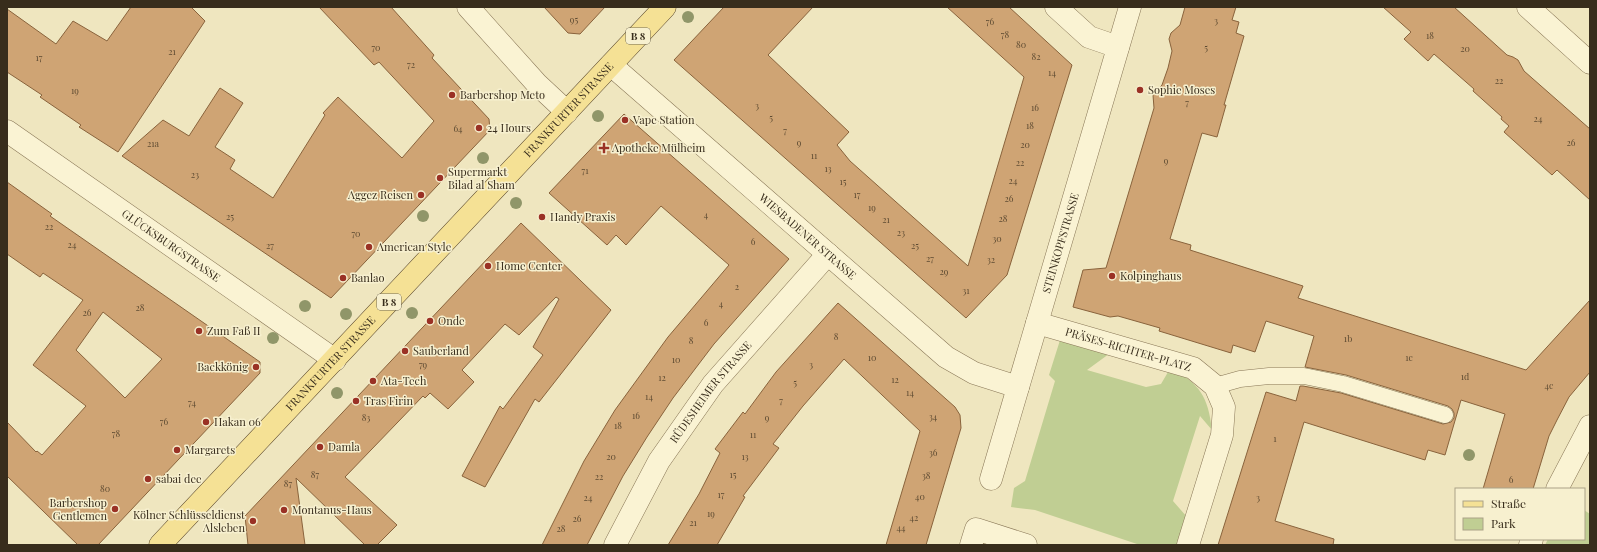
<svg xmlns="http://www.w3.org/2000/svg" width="1597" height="552" font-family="'Playfair Display',serif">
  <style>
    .green { fill: #c0ce93 }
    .building { fill: #cfa474; stroke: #89633c; fill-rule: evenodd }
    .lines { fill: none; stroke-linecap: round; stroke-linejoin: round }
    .service-casing { stroke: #897757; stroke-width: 17 }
    .minor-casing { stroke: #897757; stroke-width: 23 }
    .tertiary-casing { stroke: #897757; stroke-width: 23 }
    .primary-casing { stroke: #56442c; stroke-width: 23 }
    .service { stroke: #faf3d3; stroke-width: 16 }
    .minor { stroke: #faf3d3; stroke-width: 22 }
    .tertiary { stroke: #faf3d3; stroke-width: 22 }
    .primary { stroke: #f5e195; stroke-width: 22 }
    .tree { fill: #909669 }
    .poi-dot { fill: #9a3125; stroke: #f7f0cf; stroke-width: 1.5 }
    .labels { text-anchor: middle; stroke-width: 3; stroke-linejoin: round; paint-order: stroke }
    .number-label { font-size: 9px; fill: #5e4b32 }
    .shield { fill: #f7f0cf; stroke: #716852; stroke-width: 1 }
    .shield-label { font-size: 10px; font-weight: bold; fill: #382d1c }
    .poi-label { font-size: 11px; fill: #382d1c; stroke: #f7f0cf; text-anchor: start }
    .street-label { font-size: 11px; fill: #382d1c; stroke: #f7f0cf }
  </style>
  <rect width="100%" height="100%" fill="#efe6bf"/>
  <path class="green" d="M1061,337L1113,351L1087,370L1146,387L1161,384L1171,367C1200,385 1208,396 1212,430L1200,416L1173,501L1187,517L1178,545H1140L1035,510L1011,507L1014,488L1025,481L1055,381L1049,375Z
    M1584,510L1590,514V545H1545L1548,539H1584Z"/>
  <path class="building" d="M131,7H191L205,21L118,152L79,127L81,125L40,97L42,95L7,72V9L56,44L73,21L107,41Z
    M319,7H391L434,55L432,58L489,119L490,130L331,298L122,156L163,120L189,136L220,88L243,103L215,147L235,160L230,169L273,198L325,115L323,113L338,97L402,158L434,121L379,62L374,65Z
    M544,7H605L580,34L568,33Z
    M724,7H813L768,55L849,132L837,145L850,161L968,266L1024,77L947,7H1009L1072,65L1007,275L966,318L674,60Z
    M1185,7H1236L1232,20L1239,22L1236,33L1244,36L1224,105H1226L1217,137L1202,133L1170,239L1191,245L1190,250L1303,286L1298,298L1526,370L1590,300V372L1569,397L1557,420L1549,436L1533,489H1483L1505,414L1461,400L1445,455L1428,450L1425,460L1304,422L1275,521L1334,539L1333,545H1218L1266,392L1296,401L1300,386H1303L1341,393L1443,424L1451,422L1454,418V413L1452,409L1448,406L1346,375L1305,367L1314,336L1266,321L1255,352L1233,345L1231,353L1159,331L1160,328L1118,316L1110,317L1073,307L1083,270L1106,268L1154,108L1153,95L1162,85L1168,68L1172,51L1169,39L1171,33L1180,25Z
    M1383,7H1454L1507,55L1513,57L1518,60L1524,71L1590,129V200L1557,170L1552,175L1504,132L1509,126L1501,119L1502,117L1473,91L1474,89L1434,54L1428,61L1404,39L1411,32Z
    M624,114L789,259L714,344L673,398L647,437L623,476L587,545H542L584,461L615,410L668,337L729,265L661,206L626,245L616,235L607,245L549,193Z
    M7,182L52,214L50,216L260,362V373L98,545H78L7,476V422L36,452L37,451L42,455L86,406L33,365L83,300L43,273L40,277L7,254ZM103,312L162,359L125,398L76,350Z
    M521,223L611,310L539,402L535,399L485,487L462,476L500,406L503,409L543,355L533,347L559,299L556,297L519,335L505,324L462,370L474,382L448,409L430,393L425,398L423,396L345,477L397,525L377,545H365L296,478L305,545H248L245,516Z
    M838,303L955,407L960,415L961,428L926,545H886L920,431L844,359L803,406L773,444L779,448L743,496L745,497L717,545H668L699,494L720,453L715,449L743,412L745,414L776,372Z"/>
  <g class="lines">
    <g class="service-casing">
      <path id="service" d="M1215,386L1240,379L1269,376H1304L1343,384L1445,415"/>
    </g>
    <g class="minor-casing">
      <g id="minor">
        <path d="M1056,7L1089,37L1118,47"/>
        <path d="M1528,7L1590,63"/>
        <path id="s1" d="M611,65L946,357L974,373L1018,387"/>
        <path id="s2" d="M7,131L335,360"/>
        <path id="s3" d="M1037,323L1193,368L1215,386L1224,407L1222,435L1188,545"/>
        <path id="s4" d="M991,479L1130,7"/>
        <path d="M1557,489L1590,426"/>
        <path id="s5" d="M615,545L659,461L713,384L828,254"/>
        <path d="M971,545L976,529L1026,545"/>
        <path d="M1530,545L1532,539"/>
      </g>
    </g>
    <g class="tertiary-casing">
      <path id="tertiary" d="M468,7L537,84L567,112"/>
    </g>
    <g class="primary-casing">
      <g id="primary">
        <path id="s6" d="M160,545L665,7"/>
      </g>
    </g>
    <use href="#service" class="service"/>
    <use href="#minor" class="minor"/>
    <use href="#tertiary" class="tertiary"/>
    <use href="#primary" class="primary"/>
  </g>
  <g class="tree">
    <circle cx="688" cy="17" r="6"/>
    <circle cx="598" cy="116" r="6"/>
    <circle cx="483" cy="158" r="6"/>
    <circle cx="516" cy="203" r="6"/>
    <circle cx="423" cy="216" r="6"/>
    <circle cx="305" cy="306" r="6"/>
    <circle cx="412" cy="313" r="6"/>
    <circle cx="346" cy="314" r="6"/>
    <circle cx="273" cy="338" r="6"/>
    <circle cx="337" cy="393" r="6"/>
    <circle cx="1469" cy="455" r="6"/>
  </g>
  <g class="poi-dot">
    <circle cx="1140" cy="90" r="4"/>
    <circle cx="452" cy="95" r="4"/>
    <circle cx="625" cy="120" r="4"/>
    <circle cx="479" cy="128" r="4"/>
    <path d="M602 142h4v4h4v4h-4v4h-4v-4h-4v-4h4z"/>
    <circle cx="440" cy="178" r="4"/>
    <circle cx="421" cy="195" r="4"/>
    <circle cx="542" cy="217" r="4"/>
    <circle cx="369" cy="247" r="4"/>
    <circle cx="488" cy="266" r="4"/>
    <circle cx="1112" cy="276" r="4"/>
    <circle cx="343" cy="278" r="4"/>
    <circle cx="430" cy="321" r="4"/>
    <circle cx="199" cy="331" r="4"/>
    <circle cx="405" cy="351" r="4"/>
    <circle cx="256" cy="367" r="4"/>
    <circle cx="373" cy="381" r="4"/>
    <circle cx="356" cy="401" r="4"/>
    <circle cx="206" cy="422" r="4"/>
    <circle cx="320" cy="447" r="4"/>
    <circle cx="177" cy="450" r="4"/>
    <circle cx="148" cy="479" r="4"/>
    <circle cx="115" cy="509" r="4"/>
    <circle cx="284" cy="510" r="4"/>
    <circle cx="253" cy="521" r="4"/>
  </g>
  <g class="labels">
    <g class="number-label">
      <text x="574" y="23">95</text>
      <text x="1216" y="24">3</text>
      <text x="990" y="25">76</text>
      <text x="1005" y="38">78</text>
      <text x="1430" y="39">18</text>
      <text x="1021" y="48">80</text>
      <text x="376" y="51">70</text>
      <text x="1206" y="51">5</text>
      <text x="1465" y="52">20</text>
      <text x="172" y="55">21</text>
      <text x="1036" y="60">82</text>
      <text x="39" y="61">17</text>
      <text x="411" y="68">72</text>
      <text x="1052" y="76">14</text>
      <text x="1499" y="84">22</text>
      <text x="75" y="94">19</text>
      <text x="1187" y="106">7</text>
      <text x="757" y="109">3</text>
      <text x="1035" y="111">16</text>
      <text x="771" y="121">5</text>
      <text x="1538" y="122">24</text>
      <text x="1030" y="129">18</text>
      <text x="458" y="132">64</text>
      <text x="785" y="134">7</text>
      <text x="799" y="146">9</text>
      <text x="1571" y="146">26</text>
      <text x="153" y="147">21a</text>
      <text x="1025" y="148">20</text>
      <text x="814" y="159">11</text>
      <text x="1166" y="164">9</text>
      <text x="1020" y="166">22</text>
      <text x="828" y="172">13</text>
      <text x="585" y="174">71</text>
      <text x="195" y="178">23</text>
      <text x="1013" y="184">24</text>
      <text x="843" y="185">15</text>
      <text x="857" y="198">17</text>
      <text x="1009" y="202">26</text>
      <text x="872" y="211">19</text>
      <text x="706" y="218">4</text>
      <text x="230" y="220">25</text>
      <text x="1003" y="222">28</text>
      <text x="886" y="223">21</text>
      <text x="49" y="230">22</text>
      <text x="901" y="236">23</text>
      <text x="356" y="237">70</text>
      <text x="997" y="242">30</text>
      <text x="753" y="245">6</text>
      <text x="72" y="248">24</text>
      <text x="270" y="249">27</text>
      <text x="915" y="249">25</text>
      <text x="930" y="262">27</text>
      <text x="991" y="263">32</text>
      <text x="944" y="275">29</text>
      <text x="737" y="290">2</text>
      <text x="966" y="294">31</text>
      <text x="721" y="307">4</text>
      <text x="140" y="311">28</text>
      <text x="87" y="316">26</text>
      <text x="706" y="326">6</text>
      <text x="836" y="340">8</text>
      <text x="1348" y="342">1b</text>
      <text x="691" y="344">8</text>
      <text x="872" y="361">10</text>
      <text x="1409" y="361">1c</text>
      <text x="676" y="363">10</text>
      <text x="423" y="368">79</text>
      <text x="811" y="368">3</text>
      <text x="1465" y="380">1d</text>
      <text x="662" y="381">12</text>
      <text x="895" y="383">12</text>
      <text x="795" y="386">5</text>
      <text x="1549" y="389">4c</text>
      <text x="910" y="396">14</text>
      <text x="649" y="400">14</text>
      <text x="781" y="404">7</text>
      <text x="192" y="406">74</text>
      <text x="636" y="419">16</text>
      <text x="933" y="420">34</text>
      <text x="366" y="421">83</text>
      <text x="767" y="421">9</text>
      <text x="164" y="425">76</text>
      <text x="618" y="429">18</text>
      <text x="116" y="437">78</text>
      <text x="753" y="438">11</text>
      <text x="1275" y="442">1</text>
      <text x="933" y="456">36</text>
      <text x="611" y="460">20</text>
      <text x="745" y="460">13</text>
      <text x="315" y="478">87</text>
      <text x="733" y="478">15</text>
      <text x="926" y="479">38</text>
      <text x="599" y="480">22</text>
      <text x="1511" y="483">6</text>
      <text x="288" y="487">87</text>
      <text x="105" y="492">80</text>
      <text x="721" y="498">17</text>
      <text x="920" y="500">40</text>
      <text x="588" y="501">24</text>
      <text x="1258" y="501">3</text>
      <text x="711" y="517">19</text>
      <text x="914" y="521">42</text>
      <text x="577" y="522">26</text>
      <text x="693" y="526">21</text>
      <text x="901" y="531">44</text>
      <text x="561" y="532">28</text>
    </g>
    <g class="shield">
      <rect x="626" y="28" width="24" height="16" rx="3"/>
      <rect x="377" y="294" width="24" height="16" rx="3"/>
    </g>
    <g class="shield-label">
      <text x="638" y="40">B 8</text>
      <text x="389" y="306">B 8</text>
    </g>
    <g class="poi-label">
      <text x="1148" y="94">Sophie Moses</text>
      <text x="460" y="99">Barbershop Meto</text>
      <text x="633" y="124">Vape Station</text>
      <text x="487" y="132">24 Hours</text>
      <text x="612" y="152">Apotheke Mülheim</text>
      <text x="448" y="176">Supermarkt<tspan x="448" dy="13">Bilad al Sham</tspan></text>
      <text x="413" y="199" text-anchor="end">Aggez Reisen</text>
      <text x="550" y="221">Handy Praxis</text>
      <text x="377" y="251">American Style</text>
      <text x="496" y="270">Home Center</text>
      <text x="1120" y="280">Kolpinghaus</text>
      <text x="351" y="282">Banlao</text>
      <text x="438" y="325">Onde</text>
      <text x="207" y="335">Zum Faß II</text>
      <text x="413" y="355">Sauberland</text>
      <text x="248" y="371" text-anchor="end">Backkönig</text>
      <text x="381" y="385">Ata-Tech</text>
      <text x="364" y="405">Tras Firin</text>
      <text x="214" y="426">Hakan 06</text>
      <text x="328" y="451">Damla</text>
      <text x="185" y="454">Margarets</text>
      <text x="156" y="483">sabai dee</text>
      <text x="107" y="507" text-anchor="end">Barbershop<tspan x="107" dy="13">Gentlemen</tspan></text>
      <text x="292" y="514">Montanus-Haus</text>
      <text x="245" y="519" text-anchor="end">Kölner Schlüsseldienst<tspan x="245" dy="13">Alsleben</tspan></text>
    </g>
    <g class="street-label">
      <text dy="4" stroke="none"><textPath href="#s6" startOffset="597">FRANKFURTER STRASSE</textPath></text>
      <text dy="4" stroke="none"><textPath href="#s1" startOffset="261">WIESBADENER STRASSE</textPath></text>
      <text dy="4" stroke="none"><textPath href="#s4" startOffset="246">STEINKOPFSTRASSE</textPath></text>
      <text dy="4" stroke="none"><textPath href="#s2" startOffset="200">GLÜCKSBURGSTRASSE</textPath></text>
      <text dy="4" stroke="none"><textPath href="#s3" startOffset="95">PRÄSES-RICHTER-PLATZ</textPath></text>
      <text dy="4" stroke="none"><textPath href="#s6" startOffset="249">FRANKFURTER STRASSE</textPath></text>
      <text dy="4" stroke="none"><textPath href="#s5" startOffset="181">RÜDESHEIMER STRASSE</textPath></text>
    </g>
  </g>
  <rect width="1597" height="552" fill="none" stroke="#382d1c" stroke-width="16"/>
  <rect x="1455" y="488" width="130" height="52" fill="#f7f0cf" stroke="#aba287"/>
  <rect x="1463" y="501" width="20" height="6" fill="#f5e195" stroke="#aba287"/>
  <text x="1491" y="508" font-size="12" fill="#382d1c">Straße</text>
  <rect x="1463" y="518" width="20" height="12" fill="#c0ce93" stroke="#aba287"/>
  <text x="1491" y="528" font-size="12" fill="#382d1c">Park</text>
</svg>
